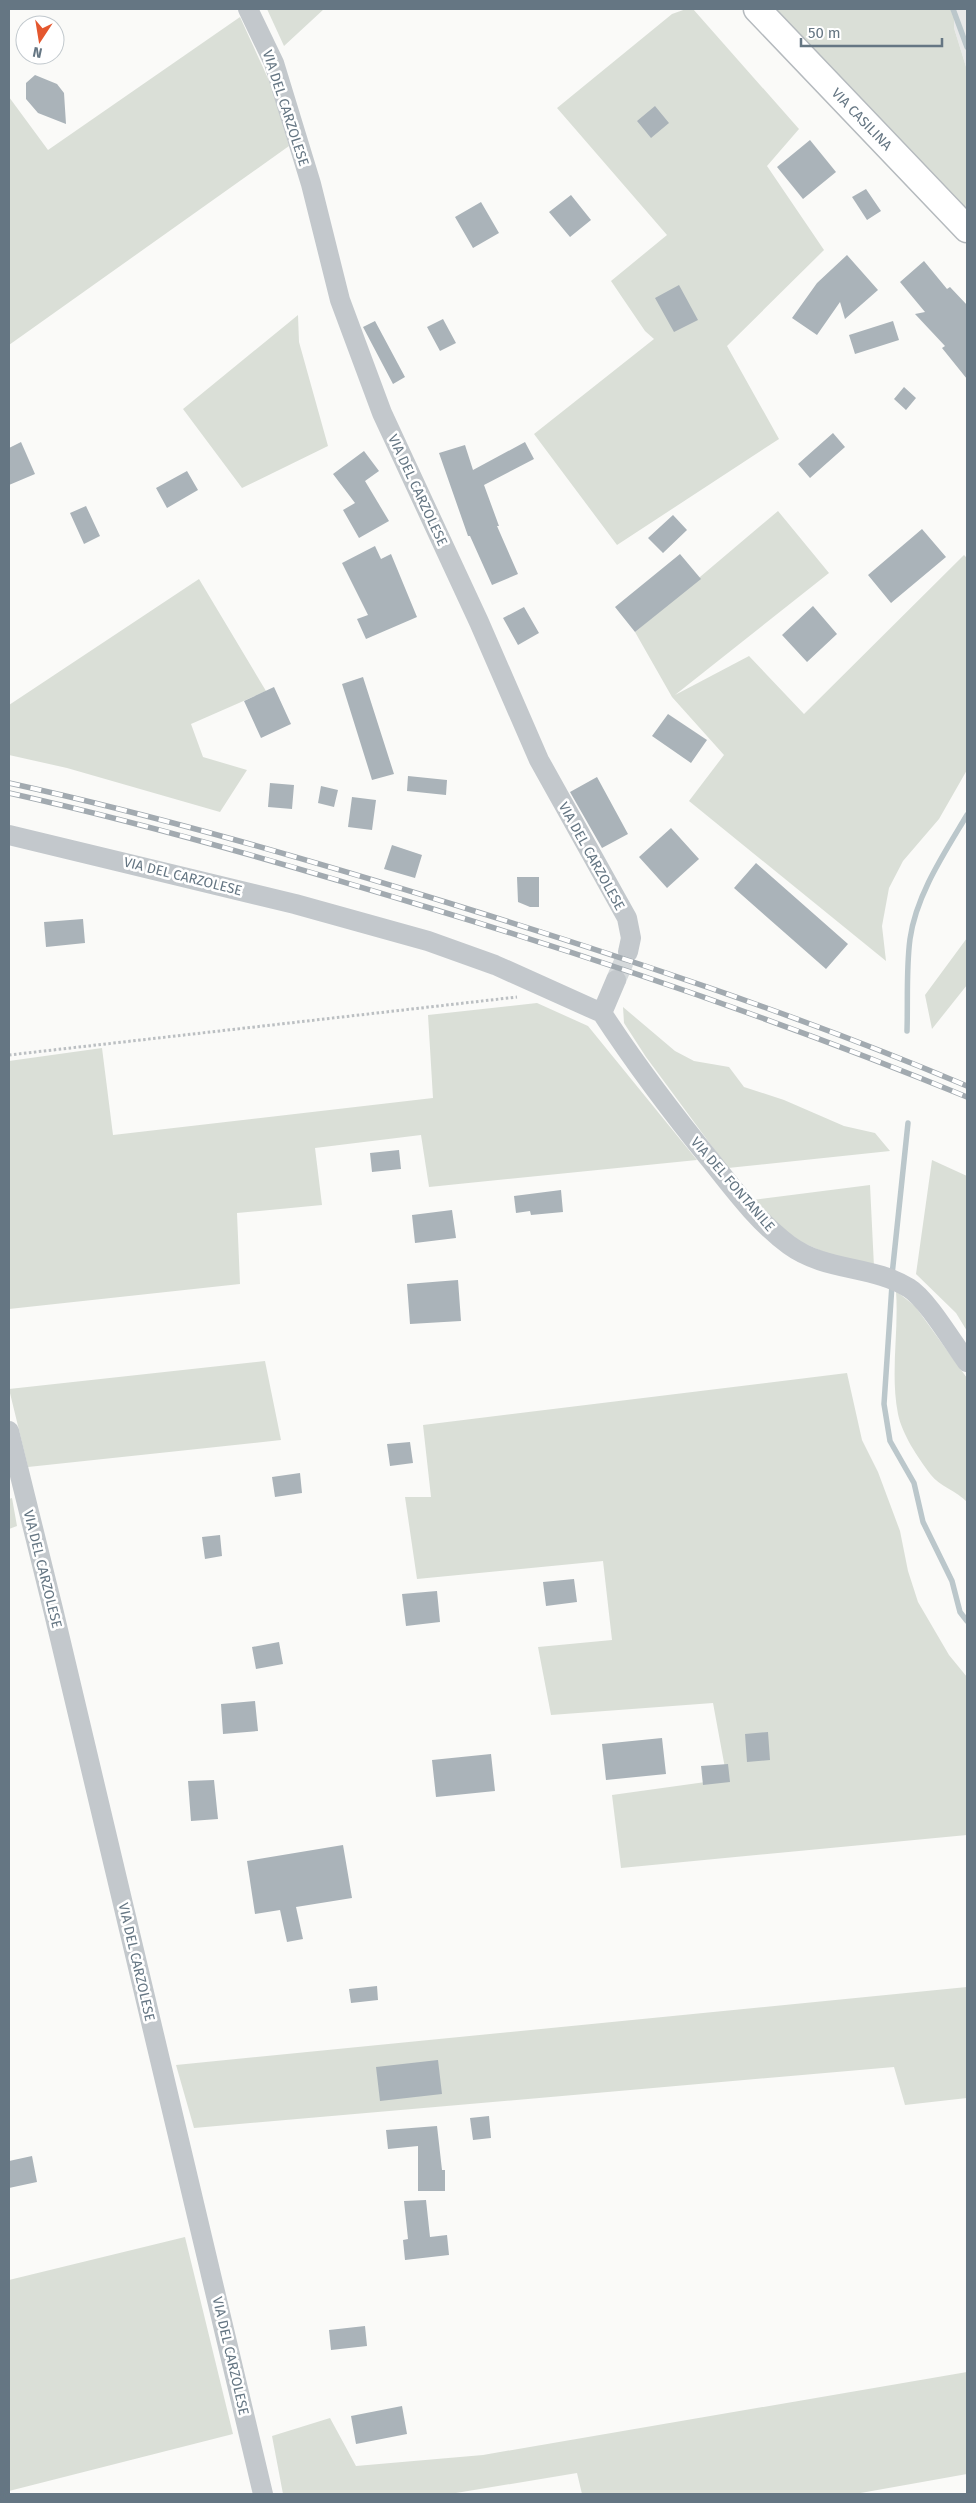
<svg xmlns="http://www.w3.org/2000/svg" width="976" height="2503" font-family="'Fira Sans',sans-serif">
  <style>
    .built { fill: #e8e9e9 }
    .green { fill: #dadfd7 }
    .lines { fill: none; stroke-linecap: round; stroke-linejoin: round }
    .stream { stroke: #bbc7cb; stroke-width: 5.5 }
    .building { fill: #aab3b9 }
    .minor-tunnel { stroke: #d5d9db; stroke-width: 20; stroke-dasharray: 20 10; stroke-linecap: butt }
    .major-casing { stroke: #b5babe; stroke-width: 29 }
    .path { stroke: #bbbfc2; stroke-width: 3; stroke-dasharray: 2.5 2.5; stroke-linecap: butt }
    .minor { stroke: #c3c8cc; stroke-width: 20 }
    .major { stroke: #fff; stroke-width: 26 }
    .rail-casing { stroke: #a2aab0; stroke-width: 5.5 }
    .rail { stroke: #fff; stroke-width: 4; stroke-dasharray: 11; stroke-linecap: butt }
    .labels { text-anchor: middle; stroke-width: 5; stroke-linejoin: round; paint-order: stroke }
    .street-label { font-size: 14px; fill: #657683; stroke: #fff }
  </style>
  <rect width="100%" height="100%" fill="#fafaf8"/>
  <path class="built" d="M954,9H967V70L954,28Z"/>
  <path class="green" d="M267,9H324L284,46Z
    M686,9H693L799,129L767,166L824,250L727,346L779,439L617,545L534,434L654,339L645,331L611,281L667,235L557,108L672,14Z
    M774,9H954V28L967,70V212Z
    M240,17L271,85L289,146L9,345V97L48,150Z
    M298,315L299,342L328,446L242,488L183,409Z
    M778,511L829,573L675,695L749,656L804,714L964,555L967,558V770L939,819L903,861L889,888L882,926L886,961L689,801L724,755L672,697L635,632Z
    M199,579L266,691L191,724L203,757L247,770L220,812L67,768L9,755V705Z
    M967,938V985L932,1029L925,995Z
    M537,1003L588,1026L697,1160L429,1187L421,1135L315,1148L322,1205L237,1213L240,1284L9,1309V1061L102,1048L113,1135L433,1098L428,1015Z
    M623,1007L675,1051L694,1061L729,1067L744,1087L784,1100L844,1126L875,1133L890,1151L728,1168L646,1057L624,1023Z
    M932,1160L967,1176V1331L956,1313L916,1274Z
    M870,1185L874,1267L842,1260L792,1238L753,1200Z
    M896,1291L915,1306L967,1378V1502C957,1491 939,1486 931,1475C918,1458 902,1434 898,1414C890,1373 899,1332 896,1291Z
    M265,1361L281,1440L28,1467L9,1389Z
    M847,1373L862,1440L878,1472L900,1531L908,1571L918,1602L949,1655L967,1677V1835L621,1868L612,1795L727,1779L713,1703L551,1715L538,1647L612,1640L603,1561L417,1579L405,1497H431L423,1425Z
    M12,1498L17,1526L9,1529V1499Z
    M967,1987V2098L905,2105L894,2067L194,2128L176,2065Z
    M185,2237L233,2434L9,2491V2280Z
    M967,2372V2474L855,2494H582L577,2473L450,2494H283L272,2436L330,2418L356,2466L483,2455Z"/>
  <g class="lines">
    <path class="stream" d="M953,9L967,47
      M907,1031C908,1001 906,969 910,939C916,895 945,852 967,815
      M892,1275L908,1123
      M892,1285L884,1404L890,1441L914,1483L923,1522L952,1581L960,1612L967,1621"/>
  </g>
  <path class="building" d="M35,75L57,84L64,93L66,124L38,113L26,99V83Z
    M655,106L669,123L651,138L637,121Z
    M810,140L836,172L803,199L777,167Z
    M866,189L881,211L867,220L852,197Z
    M571,195L591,220L570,237L549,212Z
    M481,202L499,233L473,248L455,217Z
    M847,255L878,290L845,319L840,302L817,335L792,318L817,283Z
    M924,261L947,289L950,287L967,305V379L942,348L945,346L915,314L925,312L900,282Z
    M679,285L698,320L674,332L655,298Z
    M443,319L456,343L440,351L427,327Z
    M375,321L405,377L393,384L363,327Z
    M893,321L899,340L855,354L849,335Z
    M904,387L916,398L906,410L894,399Z
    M833,433L845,447L810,478L798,464Z
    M21,442L35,474L9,485V448Z
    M525,442L534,459L484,485L499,526H497L518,574L492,585L470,536H468L439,453L465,445L473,470Z
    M364,451L379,471L365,481L389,521L359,538L343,510L355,503L333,474Z
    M187,471L198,490L167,508L156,488Z
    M86,506L100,536L84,544L70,513Z
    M673,515L687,530L663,553L648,538Z
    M922,529L946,557L891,603L868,575Z
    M375,546L381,559L391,554L417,617L366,639L357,619L368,615L342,563Z
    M680,554L701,579L635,632L615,607Z
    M813,606L837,634L807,662L782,635Z
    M524,607L539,633L518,645L503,618Z
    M363,677L394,774L372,780L342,684Z
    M274,687L291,724L261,738L244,701Z
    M668,714L707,740L691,763L652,736Z
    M408,776L447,780L446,795L407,791Z
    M597,777L628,834L602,848L570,792Z
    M270,783L294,785L292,809L268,807Z
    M321,786L338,790L334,807L318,803Z
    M352,797L376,800L372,830L348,827Z
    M671,828L699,859L667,888L639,857Z
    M392,845L422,855L415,878L384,869Z
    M756,863L848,944L826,969L734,888Z
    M517,877H539V907H530L518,902Z
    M83,919L85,943L46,947L44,922Z
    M399,1150L401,1169L372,1172L370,1153Z
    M561,1190L563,1212L531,1215L530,1211L516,1213L514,1196Z
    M452,1210L456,1238L415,1243L412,1215Z
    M458,1280L461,1321L410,1324L407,1284Z
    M410,1442L413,1463L390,1466L387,1444Z
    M300,1473L302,1493L275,1497L272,1477Z
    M220,1535L222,1556L205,1559L202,1537Z
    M574,1579L577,1602L546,1606L543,1582Z
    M437,1591L440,1622L406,1626L402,1594Z
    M279,1642L283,1664L256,1669L252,1647Z
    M255,1701L258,1731L223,1734L221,1704Z
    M768,1732L770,1760L747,1762L745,1734Z
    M662,1738L666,1774L606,1780L602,1744Z
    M491,1754L495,1791L436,1797L432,1760Z
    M728,1764L730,1782L703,1785L701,1766Z
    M214,1780L218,1819L191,1821L188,1781Z
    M343,1845L352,1898L296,1907L303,1939L287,1942L280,1910L255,1914L247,1861Z
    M377,1986L378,2000L351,2003L349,1989Z
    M438,2060L442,2094L380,2101L376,2067Z
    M489,2116L491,2138L473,2140L470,2118Z
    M437,2126L442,2170H445V2191H418V2146L388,2149L386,2130Z
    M32,2156L37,2182L9,2188V2161Z
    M426,2200L430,2237L447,2235L449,2255L405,2260L403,2240L408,2239L404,2201Z
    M365,2326L367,2346L331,2350L329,2330Z
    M402,2406L407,2434L356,2444L351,2416Z"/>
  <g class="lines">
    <path class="minor-tunnel" d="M616,980L628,952"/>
    <g class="major-casing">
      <path id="major" d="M757,9L967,229"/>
    </g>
    <path class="path" d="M9,1055L517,997"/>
    <path class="minor" d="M248,9L274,63L311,184L340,300L382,413L479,622L539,760L627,918L631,938L628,952
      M9,835L295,904L428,941L495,965L602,1013
      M602,1013C636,1065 673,1114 712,1162C735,1191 759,1223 789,1245C826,1272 872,1265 909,1288C927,1299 953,1343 967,1362
      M602,1013L616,980
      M9,1431L53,1609L263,2494"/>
    <use href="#major" class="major"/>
    <g class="rail-casing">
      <path id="rail" d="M9,783C159,816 306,859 452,904C626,958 799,1015 967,1086
        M9,793C152,825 293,866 433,909C614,964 792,1025 967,1097"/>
    </g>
    <use href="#rail" class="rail"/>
  </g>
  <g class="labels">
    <g class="street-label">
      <text transform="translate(286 108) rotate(72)" y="5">VIA DEL CARZOLESE</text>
      <text transform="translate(862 119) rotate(46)" y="5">VIA CASILINA</text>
      <text transform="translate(418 490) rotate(65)" y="5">VIA DEL CARZOLESE</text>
      <text transform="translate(592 856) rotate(61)" y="5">VIA DEL CARZOLESE</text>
      <text transform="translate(183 876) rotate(14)" y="5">VIA DEL CARZOLESE</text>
      <text transform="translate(733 1184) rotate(49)" y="5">VIA DEL FONTANILE</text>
      <text transform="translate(43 1569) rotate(76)" y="5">VIA DEL CARZOLESE</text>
      <text transform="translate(137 1962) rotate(77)" y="5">VIA DEL CARZOLESE</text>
      <text transform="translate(231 2356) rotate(77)" y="5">VIA DEL CARZOLESE</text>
    </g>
  </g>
  <rect width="976" height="2503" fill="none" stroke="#657683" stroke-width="20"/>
  <g transform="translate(40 40) rotate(192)"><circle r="24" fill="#ffffff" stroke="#c1c8cd"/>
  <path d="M0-4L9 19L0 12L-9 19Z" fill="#e4572e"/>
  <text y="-8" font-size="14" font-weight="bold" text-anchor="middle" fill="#657683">N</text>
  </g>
  <path d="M801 38v8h141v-8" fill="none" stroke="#657683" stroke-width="2.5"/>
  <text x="808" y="38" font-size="15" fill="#657683" stroke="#ffffff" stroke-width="4" paint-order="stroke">50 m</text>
</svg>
